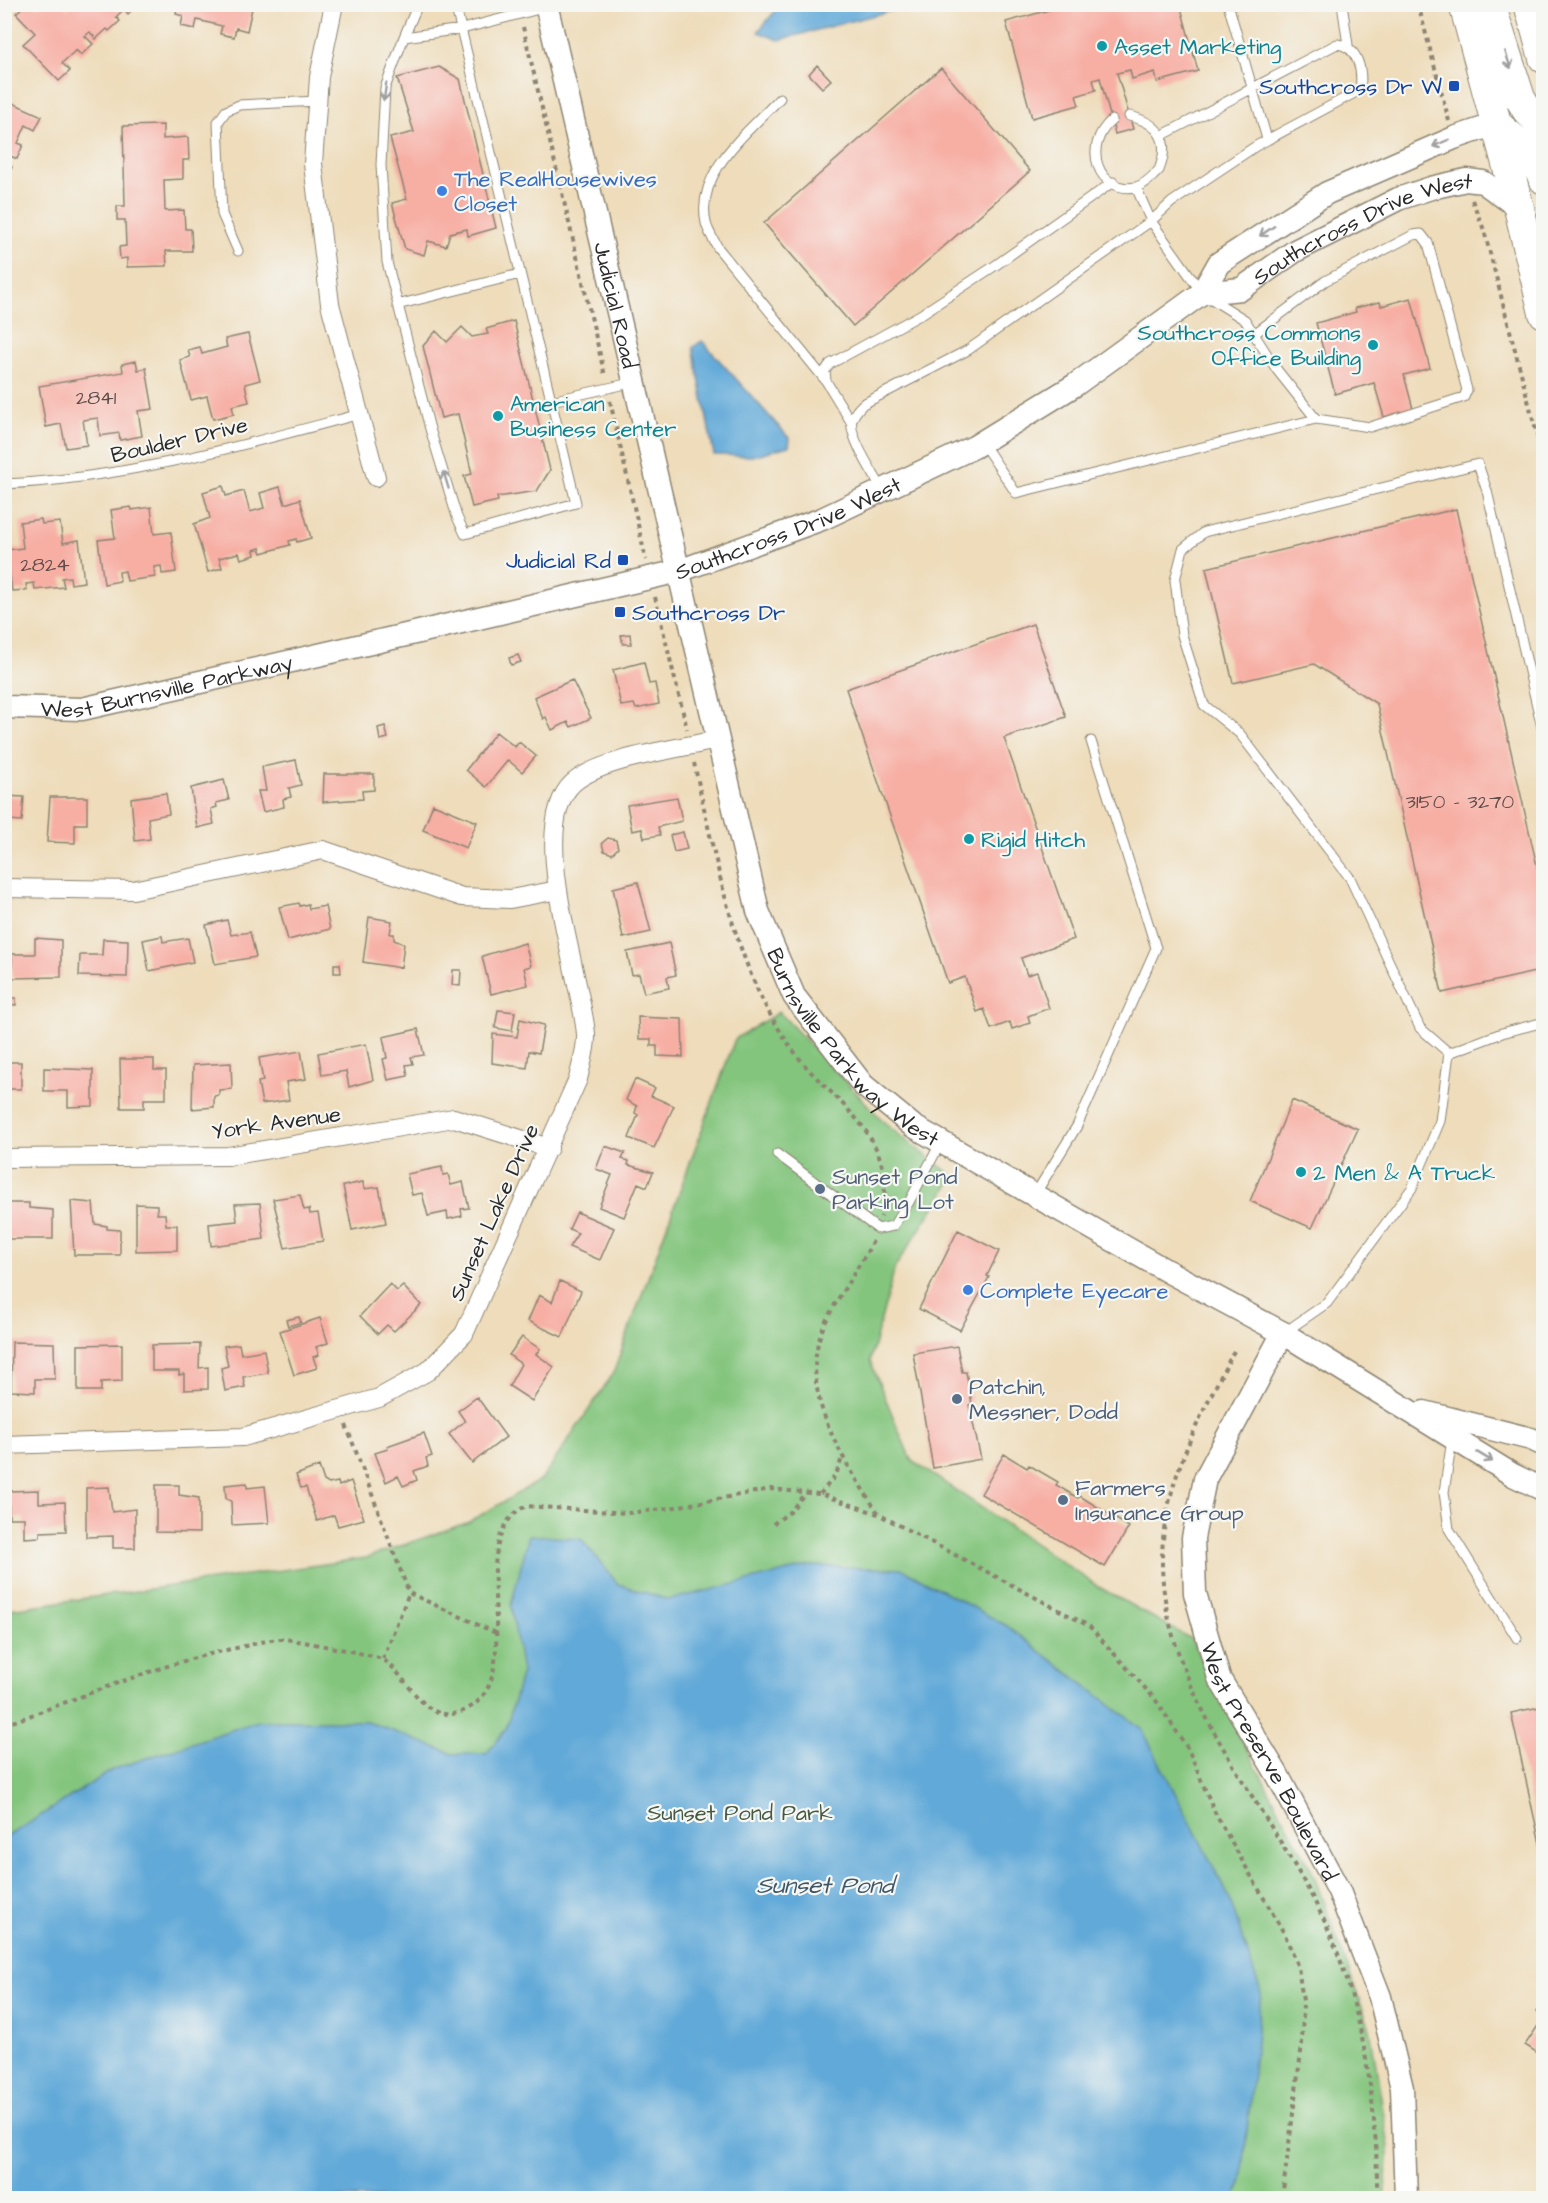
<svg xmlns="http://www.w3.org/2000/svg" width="1548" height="2203" font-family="'Architects Daughter',sans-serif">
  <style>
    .green { fill: #83c57d; stroke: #577854; stroke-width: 1.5 }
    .water { fill: #61a9d8; stroke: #466a82; stroke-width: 1.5 }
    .building { fill: #f7afa4 }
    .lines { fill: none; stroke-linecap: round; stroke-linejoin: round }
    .service-casing { stroke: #8c8472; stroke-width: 11 }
    .minor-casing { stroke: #8c8472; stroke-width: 20 }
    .tertiary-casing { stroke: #8c8472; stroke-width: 25 }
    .trunk-casing { stroke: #8c8472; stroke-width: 32 }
    .path { stroke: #8c8472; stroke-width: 4; stroke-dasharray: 4.5 4.5; stroke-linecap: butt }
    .service { stroke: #fff; stroke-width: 9 }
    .minor { stroke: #fff; stroke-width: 18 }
    .tertiary { stroke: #fff; stroke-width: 22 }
    .trunk { stroke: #fff; stroke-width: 30 }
    .oneway { stroke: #a0a0a0 }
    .culture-dot { fill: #0f9aa8; stroke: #f6f6f2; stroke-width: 2 }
    .transit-dot { fill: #1a4fb4; stroke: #f6f6f2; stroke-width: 2 }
    .shop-dot { fill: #3f7fe0; stroke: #f6f6f2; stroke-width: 2 }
    .service-dot { fill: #5c6f8a; stroke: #f6f6f2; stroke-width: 2 }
    .labels { text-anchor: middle; stroke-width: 4.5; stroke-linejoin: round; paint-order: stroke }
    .number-label { font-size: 20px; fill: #5e4c49 }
    .culture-label { font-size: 22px; fill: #0d838f; stroke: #f6f6f2; text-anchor: start }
    .transit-label { font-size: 22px; fill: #164399; stroke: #f6f6f2; text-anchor: end }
    .shop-label { font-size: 22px; fill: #366cbe; stroke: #f6f6f2; text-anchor: start }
    .street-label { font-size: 22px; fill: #2b2b2b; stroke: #f6f6f2 }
    .service-label { font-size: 22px; fill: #4e5e75; stroke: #f6f6f2; text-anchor: start }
    .park-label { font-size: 22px; fill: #455944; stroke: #f6f6f2 }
    .water-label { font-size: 24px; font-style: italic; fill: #3e5768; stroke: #f6f6f2 }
  </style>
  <rect width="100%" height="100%" fill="#f6f6f2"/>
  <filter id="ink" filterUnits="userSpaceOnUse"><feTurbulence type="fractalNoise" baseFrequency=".0167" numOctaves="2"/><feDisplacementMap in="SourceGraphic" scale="12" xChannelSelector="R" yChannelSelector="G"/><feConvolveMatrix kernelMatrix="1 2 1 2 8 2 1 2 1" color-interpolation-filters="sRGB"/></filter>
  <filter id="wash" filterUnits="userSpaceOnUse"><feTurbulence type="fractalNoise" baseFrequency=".008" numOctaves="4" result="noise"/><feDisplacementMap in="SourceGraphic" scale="24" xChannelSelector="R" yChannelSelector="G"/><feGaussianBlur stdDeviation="1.35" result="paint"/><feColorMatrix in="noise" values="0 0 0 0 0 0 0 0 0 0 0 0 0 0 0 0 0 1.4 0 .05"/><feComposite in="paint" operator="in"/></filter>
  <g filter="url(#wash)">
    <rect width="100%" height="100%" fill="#eedcba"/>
    <path class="green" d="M779,1012L889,1127L954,1177L895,1267L870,1361L911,1460L1099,1587L1191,1639L1233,1723L1312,1871L1370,2029L1389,2147L1384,2198H5L4,1610L366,1558L469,1522L542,1479L613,1374L735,1039Z"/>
    <path class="water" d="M780,5V4L913,5L779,40L758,32Z
      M702,341L790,439L789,446L752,456L714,455L693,347Z
      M529,1535L581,1539L618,1584L669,1600L809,1566L903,1569L1007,1626L1142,1729L1229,1897L1261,1993L1242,2180L1236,2198H5V1838L114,1769L258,1721H366L453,1754H486L506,1729L522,1672L511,1605Z"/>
    <g id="blocks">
      <path class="building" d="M41,4H63L67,9L72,4H138L128,14L124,9L116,17L120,21L109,31L107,29L96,39L90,32L85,36L93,44L81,55L76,50L62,63L70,71L59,81L23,44L35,33L16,13L25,5H35L38,7Z
        M177,4H253L247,31L236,28L234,37L220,34L222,26L197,20L195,29L181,26L183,16L176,14Z
        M1070,4H1180L1198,71L1157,82L1155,72L1132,79L1130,70L1117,73L1133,129L1115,134L1100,78L1093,80L1096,90L1076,96L1079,105L1032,118L1006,22Z
        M817,65L831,80L822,88L809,74Z
        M439,67L460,79L496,228L468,236L467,229L450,233L446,246L428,241L424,255L405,249L392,203L407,199L390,138L414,132L397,78Z
        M941,68L1030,171L853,326L764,223Z
        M4,99L42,116L35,130L26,125L18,143L23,145L17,159L8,155L4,163Z
        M163,125V139L188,137L189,160H183V179L164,180L165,211L184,210L185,229H191L192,251H166L167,266L127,267V258L120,259L119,247L126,246L125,220H117V206H125L123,126Z
        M4,163L12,167L4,182Z
        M1411,298L1430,368L1404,375L1413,409L1384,417L1374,383L1335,394L1316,323L1356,312L1355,308L1380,302L1381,306Z
        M514,321L550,470L537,491L497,497L498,501L472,507L464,476L472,474L458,414L441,418L423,346L436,331L447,342L462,327L472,337L488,334L486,329Z
        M248,334L260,380L245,384L249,402L232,406L234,414L213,419L207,396L191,400L180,360L190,357L188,350L200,347L202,354L227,347L225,339Z
        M136,361L138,370L146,368L153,409L138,411L142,436L120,440L119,433L100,436L98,418L83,420L87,445L66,448L61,424L46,427L39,386L123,372L122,364Z
        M223,486L226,496L244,491L250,512L264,508L260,493L280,487L285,504L300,499L311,538L297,542L296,539L289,541L290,545L262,553L260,548L254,550L255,555L241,559L239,553L219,558L222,568L208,572L194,524L210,518L203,492Z
        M131,507L132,510L151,507L154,534L171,532L176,572L162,574L161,566L154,567L155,577L127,581L125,571L119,572L120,581L104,584L98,540L115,538L111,510Z
        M1456,509L1544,897V970L1442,993L1377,704L1314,664L1233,683L1206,568Z
        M41,519L42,524L60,522L63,543L79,540L84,582L71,584L70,577L62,578L64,587L35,590L34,583L26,584L27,590L12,591L7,550L23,548L20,522Z
        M1033,624L1066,717L1004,738L1074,939L1021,958L1027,975L1037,972L1049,1008L1028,1016L1030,1023L1012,1029L1010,1022L991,1029L984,1009L977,1012L965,977L948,983L846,689Z
        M630,634L631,644H623L621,635Z
        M518,655L521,662L511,665L509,658Z
        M644,662L649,684L655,683L659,704L636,709L634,704L621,706L613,670Z
        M572,680L591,718L571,727L568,722L552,730L546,717L543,719L534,697Z
        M385,726L388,738L380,740L378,728Z
        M496,732L515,747L519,742L536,756L522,772L508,760L486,787L466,770Z
        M296,760L301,785L289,788L291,797L283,799L284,807L263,812L258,791H266L262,767Z
        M324,774H374V790L362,791L363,799L323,802Z
        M224,780L229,800L216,803L217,807L211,809L214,824L197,828L191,788Z
        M166,793L169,814L148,818L150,839L135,841L131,798Z
        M4,796L24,797L22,821L9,820L4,826Z
        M50,797H87V824H75V843L47,842Z
        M677,797L682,821L658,827L660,835L644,838L642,829L632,831L627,805Z
        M433,804L477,822L466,848L423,830Z
        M683,832L687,849L674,852L670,835Z
        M608,838L616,840L618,848L612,854L604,851L602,843Z
        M638,882L651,932L623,938L613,888Z
        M299,903L300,906L308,904L309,909L325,906L330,929L288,940L279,907Z
        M369,917L392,921L390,934H394V940L404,944L401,968L363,962Z
        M227,920L231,935L250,932L256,957L215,964L206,925Z
        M162,936L163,942L188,938L193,962L149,971L143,940Z
        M35,938L61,940V977L12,978V954H35Z
        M103,939L128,940L127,977L79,976L80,955H102Z
        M525,943L531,966L524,968L528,985L491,994L482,956Z
        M669,943L676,975L667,977L669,988L644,993L639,974L632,975L627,952Z
        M334,964H340L341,973H334Z
        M453,970H461L460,986L452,985Z
        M6,998H16V1005H7Z
        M498,1010L515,1012L512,1031L495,1028Z
        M638,1017L682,1019L683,1057L657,1056V1046H651V1039H639Z
        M520,1019L544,1025L539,1053L529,1051L527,1068L492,1063L493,1034L517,1037Z
        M418,1029L424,1055L411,1057L413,1064L406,1065L408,1076L388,1080L383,1059L387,1058L383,1037Z
        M366,1044L373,1080L349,1087L346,1071L322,1075L318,1053Z
        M301,1051L306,1079L286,1082L289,1100L262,1104L258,1082L263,1081L259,1058Z
        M120,1059H154V1070H166V1099H144V1108H121Z
        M4,1062H21V1089H4Z
        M231,1063L232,1089L219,1090V1095L214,1096V1107L192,1109L193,1065Z
        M44,1068L93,1070V1106L68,1107V1091H44Z
        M635,1079L655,1088L651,1096L674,1106L654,1148L629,1138L638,1115L635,1113L637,1106L626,1100Z
        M1292,1100L1358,1129L1312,1228L1250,1201Z
        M605,1146L625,1153L622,1159L629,1161L628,1165L653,1172L647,1187L638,1183L624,1217L599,1207L612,1175L596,1169Z
        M442,1167L443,1175L448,1174L451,1185L463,1182L469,1208L461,1209L462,1216L448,1219L447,1212L428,1216L422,1193L412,1195L407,1174Z
        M363,1182L364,1189L379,1187L386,1223L352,1230L343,1186Z
        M300,1195L304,1210L309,1209L310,1214L318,1213L323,1241L285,1248L273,1199Z
        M71,1201L93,1203L95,1224L107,1226V1229L120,1230V1255H74Z
        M4,1203H29V1208L53,1210V1239H8V1226H4Z
        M260,1203L264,1239L211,1246L209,1224L237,1221L235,1204Z
        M136,1204L157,1205V1214H165L166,1225H177V1250L136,1251Z
        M577,1212L614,1228L600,1260L569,1247L578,1233L569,1229Z
        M958,1230L999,1251L987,1276L989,1277L960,1330L919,1309Z
        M560,1281L581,1291L562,1337L528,1321L539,1295L552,1302Z
        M390,1284L397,1291L403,1286L421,1305L394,1331L387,1325L378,1334L360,1316Z
        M299,1317L301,1322L288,1326L286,1320Z
        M320,1318L328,1343L316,1347L319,1355L313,1357L317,1368L294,1375L280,1331Z
        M522,1337L540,1349L536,1354L554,1367L532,1401L509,1386L521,1364L509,1355Z
        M12,1342L54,1343L55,1379H35V1392L11,1391Z
        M122,1344V1381L101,1382V1391H78V1345Z
        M200,1344L199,1368L208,1367V1389L184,1390V1374L179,1375V1371H152V1345Z
        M239,1344L241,1354L264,1350L268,1373L243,1377L245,1387L225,1391L221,1368L228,1366L224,1346Z
        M957,1346L962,1372H966L972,1404L969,1405L981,1459L933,1468L913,1353Z
        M477,1397L506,1437L472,1463L449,1434L465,1421L458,1411Z
        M424,1433L432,1456L426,1458L428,1466L414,1471L417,1480L403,1486L398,1476L386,1482L375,1453L388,1449L387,1446Z
        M1004,1454L1027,1468L1029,1465L1058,1482L1056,1485L1078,1498L1080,1496L1129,1527L1105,1567L981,1494Z
        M319,1466L324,1481L329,1484L338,1482L339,1486L351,1481L364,1519L338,1526L334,1515L317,1521L306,1487L301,1488L296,1475Z
        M247,1483V1488L265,1486L269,1523L232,1525L231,1501L226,1499L225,1485Z
        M156,1485H179V1495L199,1498V1533L156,1532Z
        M109,1487L112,1512L135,1509V1548H113V1536L86,1537V1488Z
        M39,1490V1503L65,1502L66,1531L40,1532V1537L24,1538V1518H9V1491Z
        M1544,1706V1857H1543L1511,1713Z
        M1544,2000V2016L1536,2012Z
        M1544,2017V2057L1525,2045Z"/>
    </g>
  </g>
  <g filter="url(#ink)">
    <use href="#blocks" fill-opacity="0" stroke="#8c8472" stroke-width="1.5"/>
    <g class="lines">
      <g class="service-casing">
        <path id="service" d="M418,4L404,37L462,29L547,7
          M1228,4L1267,139
          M1342,4L1348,45
          M404,37L385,88L381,165L387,262L430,429L457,517L465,534L576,503L455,4
          M780,98C749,132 695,171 706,223C708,232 714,240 718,248L826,381
          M1112,120C1081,146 1098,194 1136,187C1145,185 1153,176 1159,170C1171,140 1159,123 1129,116
          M238,251L222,214L218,122L226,111L239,105L318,101
          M397,305L520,274
          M1254,334L1325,281L1413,235L1421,234L1428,243L1467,390L1464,397L1370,427L1316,419
          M551,401L635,382
          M851,422L826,381L825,371L830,364L920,315L996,265L1113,182
          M982,442L1016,493L1316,419L1277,370L1245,320L1202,293L1151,221L1172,202L1256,146L1360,90C1363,71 1358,46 1337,44L1161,136
          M4,484C129,478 240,446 360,414
          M882,489C874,474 848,436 852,420C854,413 858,409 863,404L968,350L1151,221L1136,187
          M1449,1053L1420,1028L1350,878L1240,734L1204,705L1182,635L1175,580L1183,549L1204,532L1478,464L1487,491L1544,736
          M1449,1053L1502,1033L1544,1022
          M777,1154L878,1229L893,1226L909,1202L941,1142
          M1034,1196L1077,1126L1156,948L1091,741
          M1285,1332L1327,1303L1412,1188L1440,1121L1449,1053
          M1452,1440L1444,1492L1449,1529L1517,1638"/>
      </g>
      <g class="minor-casing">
        <path id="minor" d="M334,4L319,77L313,164L330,304L376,477
          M4,888L133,890L323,850L462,897L510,899L558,890
          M4,1158L228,1156L454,1118L549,1148
          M4,1445L243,1437L379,1398L428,1371L464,1334L578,1079C581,1065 587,1048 586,1034C581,976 526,826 573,783C601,758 678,749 716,740"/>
      </g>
      <g class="tertiary-casing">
        <g id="tertiary">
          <path id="s1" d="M546,4L758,911L794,996L863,1085L913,1126L1167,1271L1283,1333L1513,1475L1544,1490"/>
          <path id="s2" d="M1202,293L1241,289L1295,251L1398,199L1431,188L1466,180L1483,182L1519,208"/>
          <path id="s3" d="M4,707L82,709L419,632L679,571L822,519L974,447L1075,385L1202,293L1219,263L1327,193L1454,138L1496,124"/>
          <path id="s4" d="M1283,1333L1205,1479L1193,1538L1195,1593L1219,1678L1277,1774L1339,1891L1380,1997L1402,2088L1406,2198"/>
          <path d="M1424,1412L1531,1439L1544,1445"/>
        </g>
      </g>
      <g class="trunk-casing">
        <path id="trunk" d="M1464,4L1519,208L1544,313
          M1490,4L1520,98L1527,110L1544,127
          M1529,4L1544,58
          M1496,124L1532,155L1544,179"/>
      </g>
      <path class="path" d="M1418,4L1449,121
        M523,27L605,376
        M1472,200L1484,230L1544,462
        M610,401L646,560
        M655,597L687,729
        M694,763C713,846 731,950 775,1023C785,1039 797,1057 810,1071C853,1116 898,1146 881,1217
        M873,1241C859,1268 840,1293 826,1321C793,1388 843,1459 878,1513
        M1234,1351C1200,1416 1162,1485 1162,1561C1162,1689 1264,1800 1319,1910C1362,1996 1378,2104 1377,2198
        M346,1425L409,1593L496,1633
        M820,1494L836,1475L842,1458
        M773,1524L790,1512L805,1493
        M383,1659L409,1593
        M4,1725C83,1697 160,1663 241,1647C255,1644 273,1638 286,1639C299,1641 376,1655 384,1660C410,1678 425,1729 465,1710C533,1679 458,1539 526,1506L627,1513L664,1509L771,1489L820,1494L878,1514L1089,1626L1155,1699L1188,1749L1216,1815L1285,1935L1298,1967L1303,2001L1302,2044L1282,2198"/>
      <use href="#service" class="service"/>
      <use href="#minor" class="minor"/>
      <use href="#tertiary" class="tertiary"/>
      <use href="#trunk" class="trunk"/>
    </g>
    <defs><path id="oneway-shaft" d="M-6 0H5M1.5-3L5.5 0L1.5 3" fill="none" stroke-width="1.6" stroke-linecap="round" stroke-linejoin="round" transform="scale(1.5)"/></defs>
    <g class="oneway">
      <use href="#oneway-shaft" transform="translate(1508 60) rotate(72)"/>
      <use href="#oneway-shaft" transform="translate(385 92) rotate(98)"/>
      <use href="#oneway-shaft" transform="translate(1441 143) rotate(157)"/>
      <use href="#oneway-shaft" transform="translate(1267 231) rotate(146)"/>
      <use href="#oneway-shaft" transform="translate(446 480) rotate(-107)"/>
      <use href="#oneway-shaft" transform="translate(1485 1457) rotate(31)"/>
    </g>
  </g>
  <g class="culture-dot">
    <circle cx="1102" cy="46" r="6"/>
    <circle cx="1373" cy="345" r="6"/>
    <circle cx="498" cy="416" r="6"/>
    <circle cx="969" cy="839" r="6"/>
    <circle cx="1301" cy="1172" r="6"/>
  </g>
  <g class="transit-dot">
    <rect x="1448" y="80" width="12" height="12" rx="3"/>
    <rect x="617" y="554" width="12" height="12" rx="3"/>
    <rect x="614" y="606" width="12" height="12" rx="3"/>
  </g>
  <g class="shop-dot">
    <circle cx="442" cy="191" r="6"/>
    <circle cx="968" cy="1290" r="6"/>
  </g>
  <g class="service-dot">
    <circle cx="820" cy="1189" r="6"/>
    <circle cx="957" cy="1399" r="6"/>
    <circle cx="1063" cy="1500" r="6"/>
  </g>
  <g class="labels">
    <g class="number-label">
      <text x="96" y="404">2841</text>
      <text x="45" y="571">2824</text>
      <text x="1460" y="808">3150 - 3270</text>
    </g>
    <g class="culture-label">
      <text x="1114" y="54">Asset Marketing</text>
      <text x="1361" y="340" text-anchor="end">Southcross Commons<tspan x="1361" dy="25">Office Building</tspan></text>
      <text x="510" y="411">American<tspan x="510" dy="25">Business Center</tspan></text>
      <text x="981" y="847">Rigid Hitch</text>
      <text x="1313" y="1180">2 Men &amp; A Truck</text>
    </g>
    <g class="transit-label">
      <text x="1442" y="94">Southcross Dr W</text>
      <text x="611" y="568">Judicial Rd</text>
      <text x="632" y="620" text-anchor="start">Southcross Dr</text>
    </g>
    <g class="shop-label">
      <text x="454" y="186">The RealHousewives<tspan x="454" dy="25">Closet</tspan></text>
      <text x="980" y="1298">Complete Eyecare</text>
    </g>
    <g class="street-label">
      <text dy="8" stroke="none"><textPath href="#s2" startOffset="177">Southcross Drive West</textPath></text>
      <text dy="8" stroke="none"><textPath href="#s1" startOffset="309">Judicial Road</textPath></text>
      <text transform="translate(179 439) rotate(-13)" y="8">Boulder Drive</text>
      <text dy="8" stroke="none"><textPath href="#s3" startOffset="808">Southcross Drive West</textPath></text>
      <text dy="8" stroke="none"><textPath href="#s3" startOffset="165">West Burnsville Parkway</textPath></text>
      <text dy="8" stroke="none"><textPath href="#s1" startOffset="1101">Burnsville Parkway West</textPath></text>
      <text transform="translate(276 1122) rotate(-8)" y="8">York Avenue</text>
      <text transform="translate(493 1212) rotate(-66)" y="8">Sunset Lake Drive</text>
      <text dy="8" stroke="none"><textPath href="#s4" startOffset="466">West Preserve Boulevard</textPath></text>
    </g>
    <g class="service-label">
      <text x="832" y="1184">Sunset Pond<tspan x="832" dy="25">Parking Lot</tspan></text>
      <text x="969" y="1394">Patchin,<tspan x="969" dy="25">Messner, Dodd</tspan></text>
      <text x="1075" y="1495">Farmers<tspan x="1075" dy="25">Insurance Group</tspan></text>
    </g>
    <g class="park-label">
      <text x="740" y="1820">Sunset Pond Park</text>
    </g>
    <g class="water-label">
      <text x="825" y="1893">Sunset Pond</text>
    </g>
  </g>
  <rect width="1548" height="2203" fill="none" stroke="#f6f6f2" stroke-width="24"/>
</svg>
